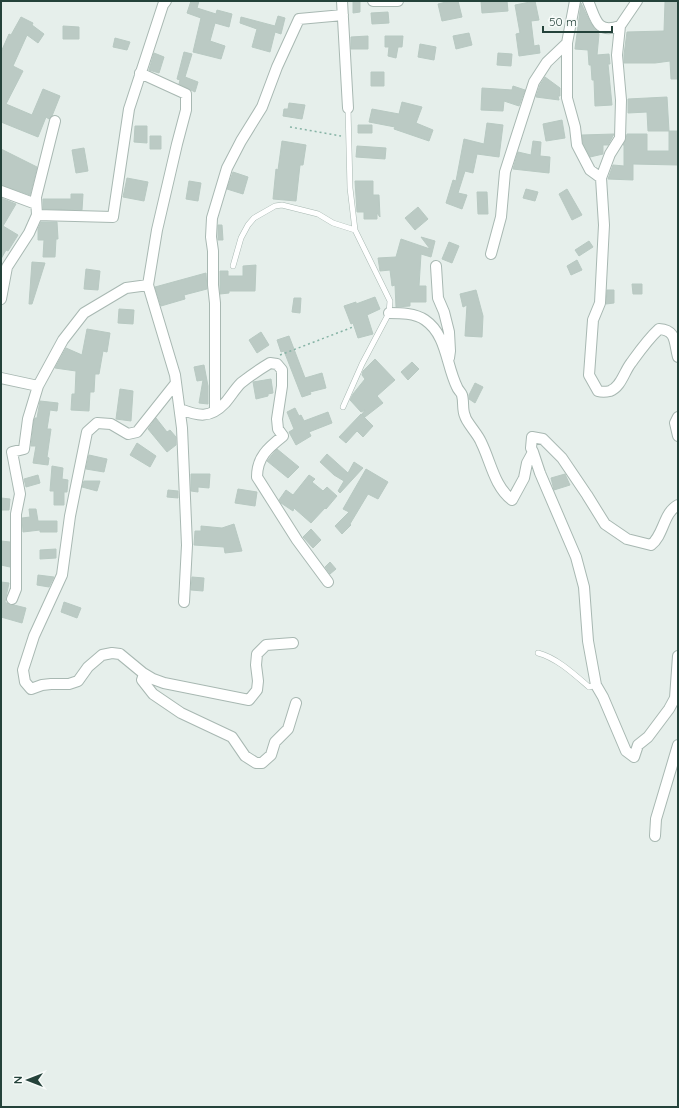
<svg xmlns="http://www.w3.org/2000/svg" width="679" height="1108" font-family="Quicksand,sans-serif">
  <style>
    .building { fill: #bbcac4; stroke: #b8c9c2 }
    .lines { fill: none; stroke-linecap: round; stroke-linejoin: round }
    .lane-casing { stroke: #a8b8b2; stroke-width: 6 }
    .street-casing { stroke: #a8b8b2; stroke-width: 12 }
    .path { stroke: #86b3a5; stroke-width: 1.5; stroke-dasharray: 2 3; stroke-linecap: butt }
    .lane { stroke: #fff; stroke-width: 5 }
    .street { stroke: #fff; stroke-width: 10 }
  </style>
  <rect width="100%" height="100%" fill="#e6efeb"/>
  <path class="building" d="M191,1H199L197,8L216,14L217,10L232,14L229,27L215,23L210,41L225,46L221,59L193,52L201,18L187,13Z
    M353,1H360V12L353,13Z
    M450,1H458L462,17L442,21L438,4Z
    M481,1H507L508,11L482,13Z
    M535,1L539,20L531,21L534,46L539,45L540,53L519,56L516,34L520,33L515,5Z
    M665,2H678V79H671L670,61L655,63H624V55L627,32L664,31Z
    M581,3L590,22L599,34L597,55L609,54L610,64H608L612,105L595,106L594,80H592L591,65H589L588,50L575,49Z
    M388,12L389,23L372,24L371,13Z
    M278,16L285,18L281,34L275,32L270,52L252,47L257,29L240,23L241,17L275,26Z
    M21,17L33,23L32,25L44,34L38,43L27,35L13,66L23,71L6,104L32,115L43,89L60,96L52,116L49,119L46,117L38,137L1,122V52L9,34L11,35Z
    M63,26L79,27V39H63Z
    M469,33L472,45L456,49L453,36Z
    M368,36V49H351V37Z
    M385,36H403L402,47H398L396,58L388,56L389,47H385Z
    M115,38L130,42L127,50L113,47Z
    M420,44L436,47L434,60L418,57Z
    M184,52L192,54L185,77L198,82L195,92L179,84L180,80L177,79Z
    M154,53L164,57L159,73L149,70Z
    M498,53L512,54L511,66L497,65Z
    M371,72H384V86H371Z
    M545,77L560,88V96H558L559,100L536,97L540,85Z
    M513,86L525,90L519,106L504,101L503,111L481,110L482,88L512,90Z
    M667,97L669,131H648L647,112L628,113V99Z
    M402,102L422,107L416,123L433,130L429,141L394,129L395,127L369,122L372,109L399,114Z
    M289,103L305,105L302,119L283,116L284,109H288Z
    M562,120L565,138L546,141L543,124Z
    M487,123L503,125L499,157L477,154L473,173L465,171L458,193L467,195L462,209L446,203L453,180L456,181L464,139L484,144Z
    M358,125H372V133H358Z
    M135,126H147V143L134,142Z
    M669,131H678V165L633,164V180L608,179L613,165L624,166V145H623L626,139L627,134H647V151H669Z
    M614,134L608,145H603V154L590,157L583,143L582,135Z
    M150,136H161V149H150Z
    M282,141L306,145L303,165H300L296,201L273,199L276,169L278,170Z
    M533,141L541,142L540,156L550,157L549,173L513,169L518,152L531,155Z
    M357,146L386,148L385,159L356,157Z
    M84,148L88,171L76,173L72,150Z
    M1,149L37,167L30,195L1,185Z
    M233,172L248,177L243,194L227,189Z
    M127,178L148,182L144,201L123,197Z
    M189,181L201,183L198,201L186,199Z
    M355,181H373V195H379L380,217L377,213V219H364V212H357Z
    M526,189L538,192L535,201L523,198Z
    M567,189L582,215L572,220L559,194Z
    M477,192H487L488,214H478Z
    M71,194H83L82,210L43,209V199H71Z
    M1,198L16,204L3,226L18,235L8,251L6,250L1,259Z
    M418,207L428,219L415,230L405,218Z
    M41,222H57L58,239H56L55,257H43L44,240H38V229Z
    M218,225H222L223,240H218Z
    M421,237L435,241L431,257L421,254L419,286H426V302H410V306L396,307L395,285L392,286L390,270L380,271L378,258L396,257L401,239L430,249Z
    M589,241L593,247L579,256L575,250Z
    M449,242L459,246L452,263L442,259Z
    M577,260L582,270L571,275L567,266Z
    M32,262L45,263L32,304H29Z
    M256,265L255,291H229V293L220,294V271H228V276H243V266Z
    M86,269L100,271L98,290L84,289Z
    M206,273L207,289L184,295L185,299L161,306L155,287Z
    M632,284H642V294H633Z
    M476,290L483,316L482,337L465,336L467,305L463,307L460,294Z
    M607,290H614V303L606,304Z
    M375,297L380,309L367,315L373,334L358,338L353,323L351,324L344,306L356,302V304Z
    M294,298H301L300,313L292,312Z
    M119,309L134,310L133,324L118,323Z
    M87,329L110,333L107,352L103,351L99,374H95L94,392H90L89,411L71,410L72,394H75L76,371L55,368L66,348L82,355Z
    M261,332L269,345L257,353L249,340Z
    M289,336L305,378L322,373L326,388L310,392L311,394L302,397L284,351L281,352L277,340Z
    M375,359L395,380L377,396L383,403L365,417L362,414L365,410L361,412L350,400L353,394L365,379L362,375L363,371Z
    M412,362L419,369L408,380L401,372Z
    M204,365L208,386V404L199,403L203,380L197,381L194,367Z
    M271,379L273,393L268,394V396L256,399L253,382Z
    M475,383L483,387L475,403L469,399V395Z
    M120,389L133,391L131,421L116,419Z
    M40,401L58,403L57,411L50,410L47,429H51L47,457L49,458L48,465L33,463L36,446H31L34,420L35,418H37Z
    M295,408L299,416L301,415L304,421L328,412L332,423L309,432L311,436L296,445L289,432L294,429L287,412Z
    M361,414L373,426L363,437L357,431L346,443L339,437Z
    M156,418L167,432L170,430L176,437V445L167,452L148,429Z
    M137,443L156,456L150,467L130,455Z
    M277,449L299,467L288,478L267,461Z
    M327,454L348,473L354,462L363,468L340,493L338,491L344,481L334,475L320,462Z
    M89,455L107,459L104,472L86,469Z
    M52,466L63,468L62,479L68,480L67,492H64V505H54V491H50Z
    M366,469L388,482L378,499L368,494L350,524L351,525L342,534L335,526L349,512L343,509Z
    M191,474H210L209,488L198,487V492L191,491Z
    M565,474L570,485L554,490L551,478Z
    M38,475L40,483L26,487L24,479Z
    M309,475L315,479L312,482L323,491L327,487L337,496L326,509L325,508L311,523L294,508L293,511L281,503L279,500L286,490L293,495Z
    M84,481H100L97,491L82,487Z
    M238,489L257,492L255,506L235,503Z
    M168,490L178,491V498L167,497Z
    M1,498L10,499L9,510H1Z
    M29,509H36L38,521H57V532H40V530L23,532L22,518L30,517Z
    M234,524L242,551L225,553L224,547L194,545L195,531H201V526L222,528Z
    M311,529L321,540L313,548L303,537Z
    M1,541L10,542V567L1,565Z
    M56,549V558L40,559V550Z
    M330,562L336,569L330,574L325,567Z
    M38,575L54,577L49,587L37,585Z
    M192,577L204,578L203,591L191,590Z
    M1,582L9,583L5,602L10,605H14L26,608L22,623L1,617Z
    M64,602L81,608L77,618L61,612Z"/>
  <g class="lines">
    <g class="lane-casing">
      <path id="lane" d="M233,266L241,238L248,225L254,218L275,206L282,205L318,214L333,223L355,230
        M343,407L362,364L389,313L390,301L355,230L350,188L348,108
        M538,653C557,658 574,674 589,687L596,685"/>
    </g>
    <g class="street-casing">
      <path id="street" d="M342,1L348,108
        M373,1H398
        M588,1C596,19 596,34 620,26
        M637,1L620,26L617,55L621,100L620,138L610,154L601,178L604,225L600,303L593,320L589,375L598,391C601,392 606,392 610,391C621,387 624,372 631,363C639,352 648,339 659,329C677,330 674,343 678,357
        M567,43V98L575,127L577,145L590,170L601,178
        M140,73L186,94V110L177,144L157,230L148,285L175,375L182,428L187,545L184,602
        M1,191L36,204
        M37,215L113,217L129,109L163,5L166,1
        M491,254L501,217L505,172L522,119L534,82L547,62L567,43L575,1
        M436,266L438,298L444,312L449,332L450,351L449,358
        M1,299L7,267L29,233L37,215L36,197L55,121
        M389,313C400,313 415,313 425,320C447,335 446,365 457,387C458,390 461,392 462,395C464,402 462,410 465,416C466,422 478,434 481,442C491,462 494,486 512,500L524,478L527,463L533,452
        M1,378L38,386
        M176,383L137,432L128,434L111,424L97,423L87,432L70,516L62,575L34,636L23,670L25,682L31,689L42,685L51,684H69L78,681L88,667L102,655L112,653L120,654L143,673L153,679L164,683L249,700L257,690L258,681L256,665L257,654L266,645L293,643
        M180,409C198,416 210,419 225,403C231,396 235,389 241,383C250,376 260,369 270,363L277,364L282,370V386L277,419L278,429L283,436C268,448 257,457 257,477L297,540L328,582
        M215,410V303L213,285V251L211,237L212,218L227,168L241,141L262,107L277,67L299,19L343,15
        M678,417L675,423L678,436
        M12,599L16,589V514L20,494L12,452L24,449L28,419L38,386L63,340L84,313L126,288L148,285
        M678,656L675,698L678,700
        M144,674L142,680L153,694L181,713L232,737L245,756L256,763H262L271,755L275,742L288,729L296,703
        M675,698L669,709L648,737L638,745L634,757L626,751L603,697L596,685L588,641L584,587L576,557L540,473L533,452L531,448L532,437L543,439L562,458L587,495L605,524L627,539L651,545C664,535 663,513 678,505
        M655,836L656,819L678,745"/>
    </g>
    <path class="path" d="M290,127L341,136
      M280,355L353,327"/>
    <use href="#lane" class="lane"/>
    <use href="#street" class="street"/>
  </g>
  <rect width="679" height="1108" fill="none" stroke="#24423a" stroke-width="4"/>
  <g transform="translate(28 1080) rotate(270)" stroke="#f7fbf9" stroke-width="3" paint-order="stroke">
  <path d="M0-3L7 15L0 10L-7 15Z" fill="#24423a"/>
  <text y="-6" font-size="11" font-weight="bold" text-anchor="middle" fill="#24423a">N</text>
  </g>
  <path d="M543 26v6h69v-6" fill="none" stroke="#24423a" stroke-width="2"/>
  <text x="549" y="26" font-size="12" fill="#24423a" stroke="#f7fbf9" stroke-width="3" paint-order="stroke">50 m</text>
</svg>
